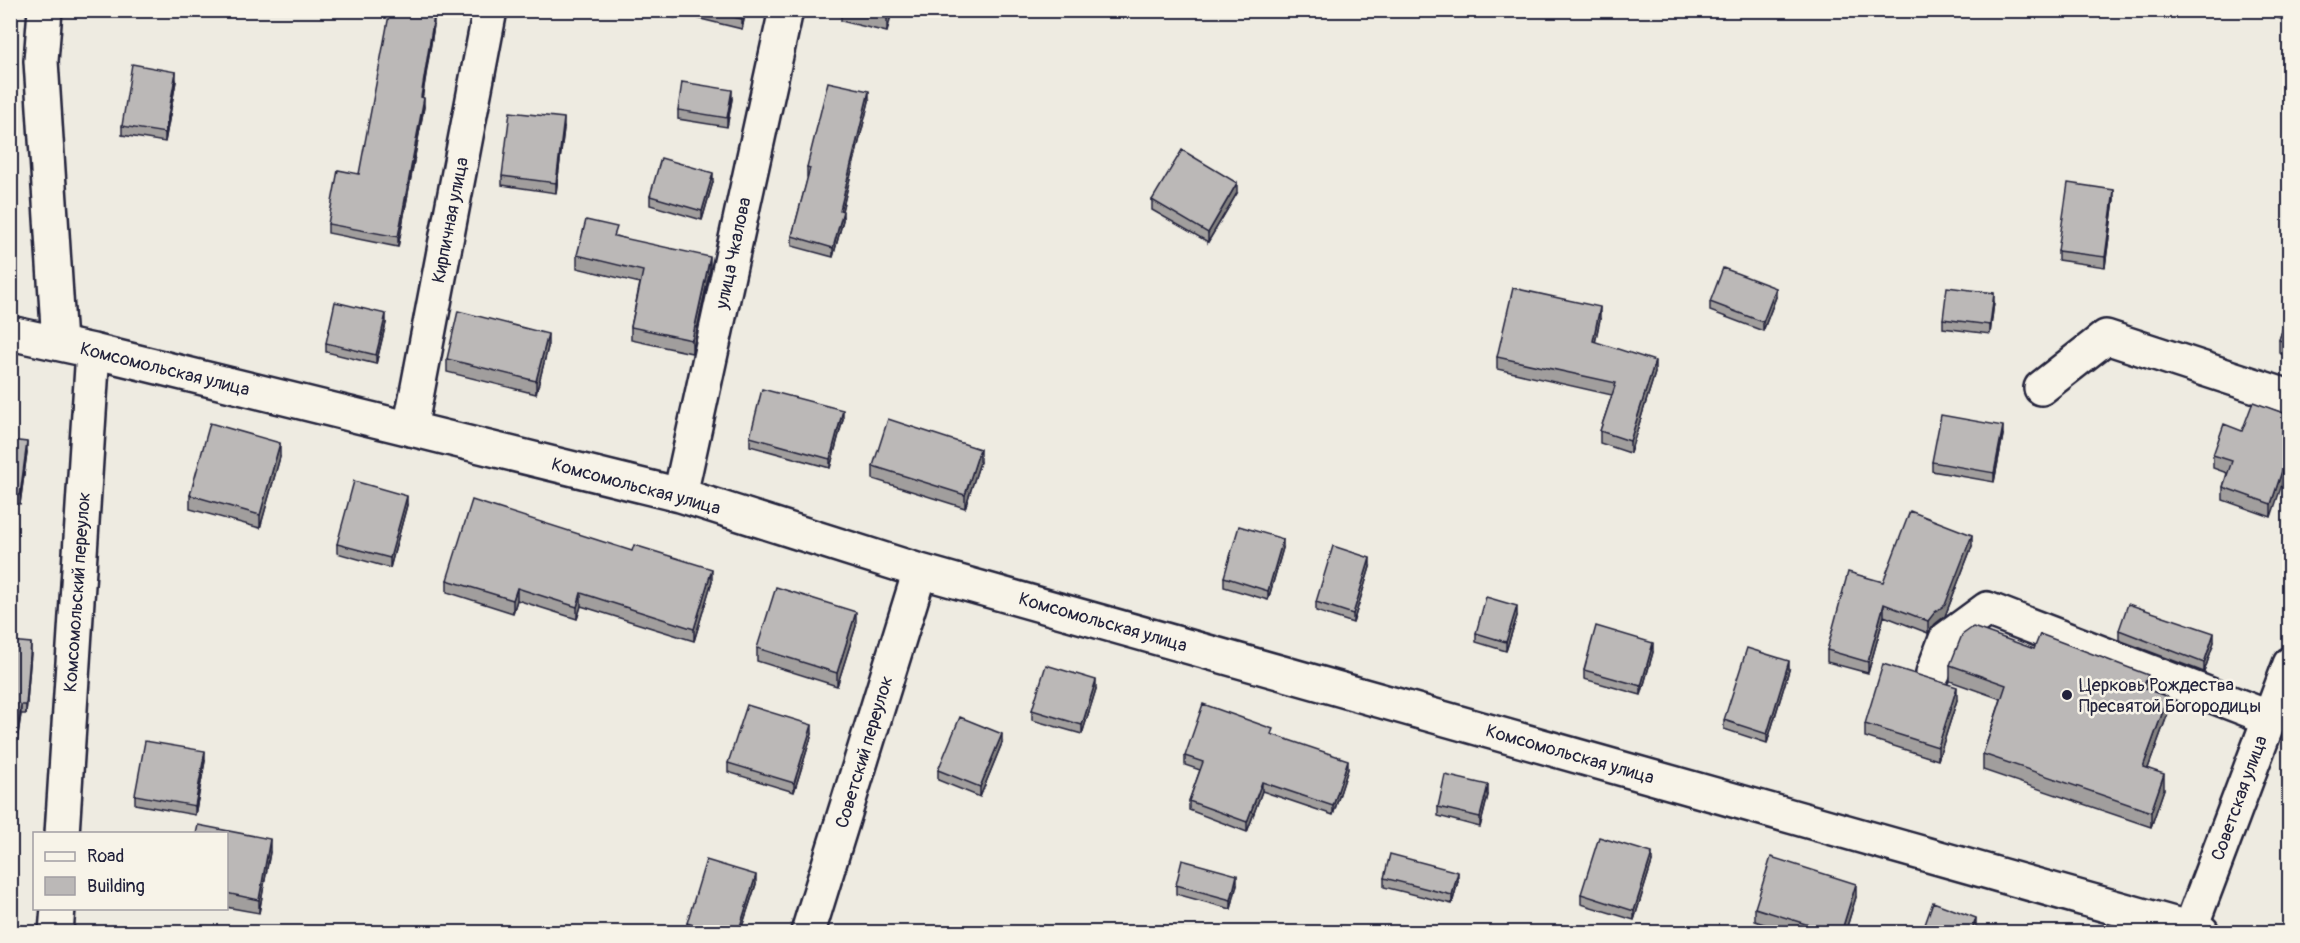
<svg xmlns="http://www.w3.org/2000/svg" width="2300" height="943" font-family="Pangolin,sans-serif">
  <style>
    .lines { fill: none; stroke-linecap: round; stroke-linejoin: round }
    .minor-casing { stroke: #22223b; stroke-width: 38 }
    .major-casing { stroke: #22223b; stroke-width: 38 }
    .minor { stroke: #f7f3e8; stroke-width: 33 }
    .major { stroke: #f7f3e8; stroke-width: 33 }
    .wall { fill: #a19e9d; stroke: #22223b; stroke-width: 1.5 }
    .shaded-wall { fill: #838180; stroke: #22223b; stroke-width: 1.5 }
    .building { fill: #bbb8b7; stroke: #22223b; stroke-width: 1.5 }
    .poi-dot { fill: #22223b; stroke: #f7f3e8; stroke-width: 2 }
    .labels { text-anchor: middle; stroke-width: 5; stroke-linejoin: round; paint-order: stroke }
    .street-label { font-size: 18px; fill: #22223b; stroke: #f7f3e8 }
    .poi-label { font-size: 18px; fill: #22223b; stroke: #f7f3e8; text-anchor: start }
  </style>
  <rect width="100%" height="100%" fill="#eeebe1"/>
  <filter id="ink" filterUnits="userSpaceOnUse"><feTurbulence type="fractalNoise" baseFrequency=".0167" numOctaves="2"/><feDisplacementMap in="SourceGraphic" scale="12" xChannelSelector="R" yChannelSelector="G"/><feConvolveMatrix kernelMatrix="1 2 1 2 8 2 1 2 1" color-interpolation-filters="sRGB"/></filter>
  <g filter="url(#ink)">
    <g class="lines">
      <g class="minor-casing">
        <path id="minor" d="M45,10L41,61L59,343
          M10,333L93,351L680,495L920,571L2202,932
          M2041,388L2106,337L2290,397
          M410,429L490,10
          M680,495L786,10
          M1933,673L1946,639L1987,609L2270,718
          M62,834L93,351
          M56,932L58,908
          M808,932L920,571"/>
      </g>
      <g class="major-casing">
        <path id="major" d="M2189,932L2290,664"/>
      </g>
      <use href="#minor" class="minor"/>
      <use href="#major" class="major"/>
    </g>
    <path class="wall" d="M642,10H746L742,29L676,13L675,18Z
      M841,10H892L887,32L841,21Z
      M2264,10H2289V22L2264,13Z
      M434,25L422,98L424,107L398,247L328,233V224L359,174Z
      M176,81L165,142L122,135V126Z
      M2289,85V116L2284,114V102Z
      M732,99L727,127L678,119V110Z
      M869,101L842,210L843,220L833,257L792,246V236L808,177H807V167Z
      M564,128L556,193L502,185V176Z
      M713,182L702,220L650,205V196Z
      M1237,193L1208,242L1152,210V200Z
      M2114,199L2105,267L2058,260V251Z
      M617,236L710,269L692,353L631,340V327L640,283L577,268V255Z
      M1776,297L1763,331L1710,311V302Z
      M1994,302L1990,334L1943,328V319Z
      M2289,310V357L2279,353V340Z
      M1600,319L1595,342L1655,373L1630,453L1600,443V431L1612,395L1497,369V357Z
      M386,323L376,364L326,352V343Z
      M548,347L536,394L447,372V359Z
      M2289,415L2271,517L2223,500V487L2227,473L2213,468V455Z
      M843,419L830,468L750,446V437Z
      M2003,435L1994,482L1932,471V462Z
      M10,440L27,452L20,504L10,503Z
      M280,457L260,528L190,509V495Z
      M980,462L965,508L873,479V466Z
      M407,505L390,568L337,553V544Z
      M1972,546L1945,616L1935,624L1928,633L1884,616L1868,673L1827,662V650L1883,582Z
      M1283,548L1268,600L1224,587V577Z
      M1370,567L1353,623L1316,611V602Z
      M447,580L712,581L694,641L581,606L577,619L517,600L513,613L447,592Z
      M1517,616L1506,651L1476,642V633Z
      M856,626L837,686L757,661V648Z
      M2119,630L2214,642L2204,672L2119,640Z
      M10,641L31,652L26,714H21L14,761L16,770L10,798Z
      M1653,652L1641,695L1584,679V670Z
      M1950,665L2148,690L2168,713L2148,768L2164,789L2151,827L1983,770V754L2001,699L1950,681Z
      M1789,670L1767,743L1724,729V720Z
      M1096,689L1082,734L1032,720V710Z
      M1957,700L1938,760L1865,737V724Z
      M812,734L794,792L728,772V763Z
      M1273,735L1348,769L1333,815L1262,791L1247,832L1189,810V801L1200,770L1185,765V756Z
      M1002,743L980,797L938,780V770Z
      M205,761L195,815L135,804V795Z
      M1488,795L1480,827L1438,816V807Z
      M226,834L270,852L259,913L226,907Z
      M1652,862L1634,920L1581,904V894Z
      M1384,878L1458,881L1452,904L1384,887Z
      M756,884L740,933L687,932V923Z
      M1237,884L1231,909L1176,894V885Z
      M1856,897L1845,933H1791L1755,921V908Z"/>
    <path class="shaded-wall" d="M744,10H746L742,29V19Z
      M889,10H892L887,32V18Z
      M434,16V25L421,106V97Z
      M176,72V81L165,142V133Z
      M732,90V99L727,127V118Z
      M869,91V101L840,219V210Z
      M424,98V107L398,247V237Z
      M564,118V128L556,193V183Z
      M713,173V182L702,220V211Z
      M1237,183V193L1208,242V233Z
      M2114,190V199L2105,267V257Z
      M843,211V220L833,257V248Z
      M710,257V269L692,353V340Z
      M1776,288V297L1763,331V322Z
      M1994,293V302L1990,334V325Z
      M1600,307V319L1593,353V341Z
      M386,314V323L376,364V355Z
      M548,334V347L536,394V381Z
      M1655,361V373L1630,453V441Z
      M843,410V419L830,468V459Z
      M2003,426V435L1994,482V473Z
      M27,442V452L20,504V495Z
      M280,443V457L260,528V515Z
      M980,449V462L965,508V495Z
      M2289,450V464L2271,517V504Z
      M407,496V505L390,568V558Z
      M1972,535V546L1945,616L1935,624L1928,633V621Z
      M1283,539V548L1268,600V591Z
      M1370,558V567L1353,623V614Z
      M712,569V581L694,641V629Z
      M517,588V600L513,613V600Z
      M581,593V606L577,619V607Z
      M1884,604V616L1868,673V662Z
      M1517,606V616L1506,651V642Z
      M856,612V626L837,686V673Z
      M2214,633V642L2204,672V663Z
      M31,643V652L26,714V705Z
      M1653,643V652L1641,695V686Z
      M1789,661V670L1767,743V734Z
      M2148,675V691L2143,688Z
      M1096,680V689L1082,734V725Z
      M1957,687V700L1938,760V747Z
      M2168,697V713L2143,782V767Z
      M21,705V714L13,770V760Z
      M812,725V734L794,792V783Z
      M1002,734V743L980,797V787Z
      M205,751V761L195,815V806Z
      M1348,760V769L1333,815V806Z
      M16,761V770L10,798V789Z
      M2164,774V789L2151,827V812Z
      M1262,782V791L1247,832V822Z
      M1488,785V795L1480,827V817Z
      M270,839V852L259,913V900Z
      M1652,853V862L1634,920V911Z
      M1458,872V881L1452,904V895Z
      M756,875V884L740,933H738Z
      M1237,875V884L1231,909V900Z
      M1856,884V897L1845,933H1841Z
      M1976,918V928L1974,933H1971Z"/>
    <path class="building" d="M390,10H401L434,16L421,97L424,98L398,237L328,224L338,170L359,174Z
      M704,10H744L742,19Z
      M854,10H889L887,18Z
      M132,64L176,72L165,133L122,126Z
      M682,82L732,90L727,118L678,110Z
      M828,82L869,91L840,210L843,211L833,248L792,236L810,168L807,167Z
      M2289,85V104L2284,102Z
      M510,112L564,118L556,183L502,176Z
      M1182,150L1237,183L1208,233L1152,200Z
      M661,158L713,173L702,211L650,196Z
      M2068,183L2114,190L2105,257L2058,251Z
      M586,220L617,227L614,236L710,257L692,340L631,327L643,271L577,255Z
      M1723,268L1776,288L1763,322L1710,302Z
      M1947,287L1994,293L1990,325L1943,319Z
      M1513,288L1600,307L1593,341L1655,361L1630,441L1600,431L1616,383L1497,357Z
      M335,302L386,314L376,355L326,343Z
      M2289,310V343L2279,340Z
      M458,311L548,334L536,381L447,359Z
      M762,389L843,410L830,459L750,437Z
      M2253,402L2289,415V450L2271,504L2223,487L2232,461L2213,455L2224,424L2242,431Z
      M1941,415L2003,426L1994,473L1932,462Z
      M888,419L980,449L965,495L873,466Z
      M210,423L280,443L260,515L190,495Z
      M10,440L27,442L20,495L10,494Z
      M354,481L407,496L390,558L337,544Z
      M472,500L632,551L634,545L712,569L694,629L581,593L577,607L517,588L513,600L447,580Z
      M1910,511L1972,535L1945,605L1935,612L1928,621L1884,604L1868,662L1827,650L1848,572L1883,582Z
      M1239,526L1283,539L1268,591L1224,577Z
      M1333,546L1370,558L1353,614L1316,602Z
      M776,587L856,612L837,673L757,648Z
      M1486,597L1517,606L1506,642L1476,633Z
      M2128,604L2214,633L2204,663L2119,630Z
      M1596,626L1653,643L1641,686L1584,670Z
      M1973,627L2034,649L2040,634L2148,675L2143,688L2168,697L2143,767L2164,774L2151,812L1983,754L2006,685L1950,665L1962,635Z
      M10,641L31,643L26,705H21L13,760L16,761L10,789Z
      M1747,648L1789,661L1767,734L1724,720Z
      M1883,664L1957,687L1938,747L1865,724Z
      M1046,665L1096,680L1082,725L1032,710Z
      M1203,704L1273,729L1271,734L1348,760L1333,806L1262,782L1247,822L1189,801L1203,762L1185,756Z
      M747,705L812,725L794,783L728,763Z
      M960,717L1002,734L980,787L938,770Z
      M145,741L205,751L195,806L135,795Z
      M1445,775L1488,785L1480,817L1438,807Z
      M198,825L270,839L259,900L226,893V834H196Z
      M1599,837L1652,853L1634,911L1581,894Z
      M1390,854L1458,872L1452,895L1384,878Z
      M1771,857L1856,884L1841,933H1806L1809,925L1755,908Z
      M706,860L756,875L738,933H690L693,925L687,923Z
      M1182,860L1237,875L1231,900L1176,885Z
      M1933,902L1976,918L1971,933H1922Z"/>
  </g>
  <circle class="poi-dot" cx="2067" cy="695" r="6"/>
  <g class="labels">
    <g class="street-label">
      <text transform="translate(450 220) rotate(-79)" y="6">Кирпичная улица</text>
      <text transform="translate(733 253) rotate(-78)" y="6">улица Чкалова</text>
      <text transform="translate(165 369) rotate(14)" y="6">Комсомольская улица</text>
      <text transform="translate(636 486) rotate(15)" y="6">Комсомольская улица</text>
      <text transform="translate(77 592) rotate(-86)" y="6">Комсомольский переулок</text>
      <text transform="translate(1103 622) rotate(16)" y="6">Комсомольская улица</text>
      <text transform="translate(864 752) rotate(-73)" y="6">Советский переулок</text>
      <text transform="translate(1570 754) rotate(16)" y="6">Комсомольская улица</text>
      <text transform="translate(2239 798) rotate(-70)" y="6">Советская улица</text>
    </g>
    <g class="poi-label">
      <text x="2079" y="691">Церковь Рождества<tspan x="2079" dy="21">Пресвятой Богородицы</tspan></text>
    </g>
  </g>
  <rect width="2300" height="943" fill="none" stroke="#f7f3e8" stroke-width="36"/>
  <rect x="18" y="18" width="2264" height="907" fill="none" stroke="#22223b" stroke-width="2" filter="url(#ink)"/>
  <rect x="33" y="832" width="195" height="78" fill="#f7f3e8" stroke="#a29fa3" stroke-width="1.5"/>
  <rect x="45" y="852" width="30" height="9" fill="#f7f3e8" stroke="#a29fa3" stroke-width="1.5"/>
  <text x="87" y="862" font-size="18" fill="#22223b">Road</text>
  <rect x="45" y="877" width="30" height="18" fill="#bbb8b7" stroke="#a29fa3" stroke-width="1.5"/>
  <text x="87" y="892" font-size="18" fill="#22223b">Building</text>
</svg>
